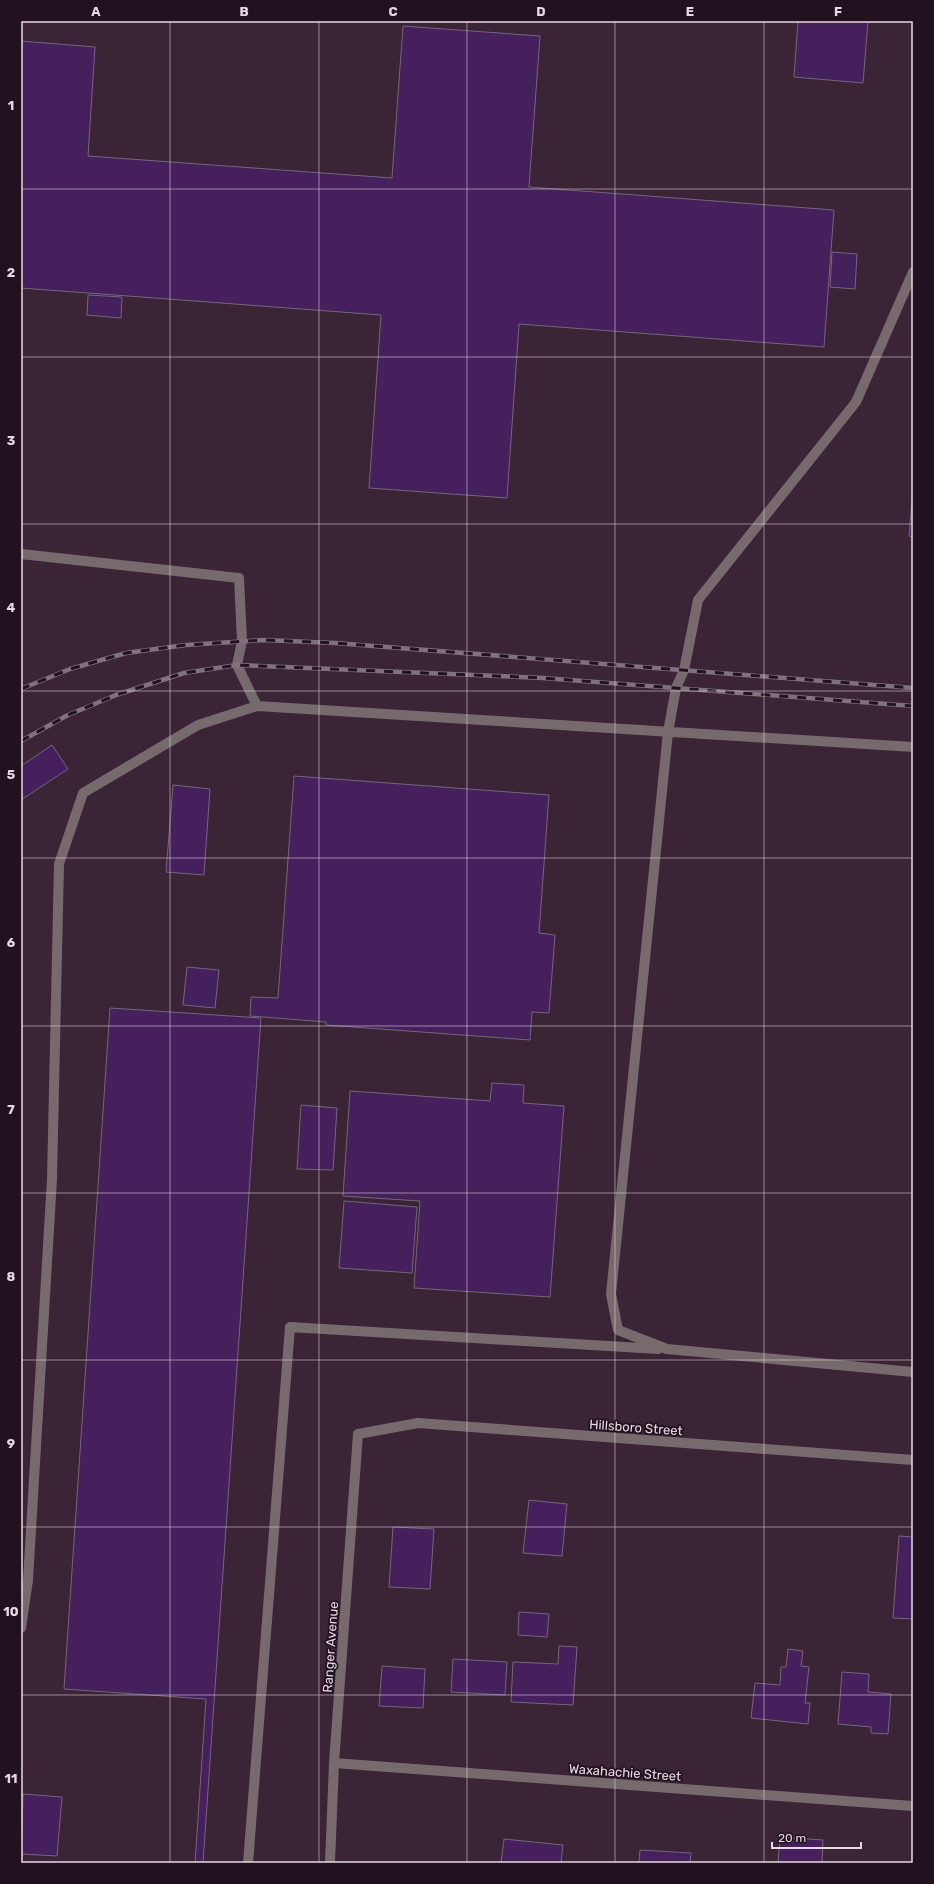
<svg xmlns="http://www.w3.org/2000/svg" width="934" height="1884" font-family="Rubik,sans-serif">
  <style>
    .built { fill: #3a2435 }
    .building { fill: #46205c; stroke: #73677c }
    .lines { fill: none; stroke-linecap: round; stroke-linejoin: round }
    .minor { stroke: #766a6d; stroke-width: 10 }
    .rail-casing { stroke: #80717c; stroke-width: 4.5 }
    .rail { stroke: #22111e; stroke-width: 3; stroke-dasharray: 9; stroke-linecap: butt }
    .grid { fill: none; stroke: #e6d9e2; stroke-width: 1; stroke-opacity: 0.55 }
    .labels { text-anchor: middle; stroke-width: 3.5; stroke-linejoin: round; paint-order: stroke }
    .street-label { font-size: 13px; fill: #e6d9e2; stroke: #22111e }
    .neatline { fill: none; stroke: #e6d9e2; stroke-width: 1.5 }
    .grid-label { font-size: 13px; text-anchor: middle; font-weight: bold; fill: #e6d9e2 }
  </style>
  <rect width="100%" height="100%" fill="#2c1b28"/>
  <path class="built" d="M21,21H913V1863H21Z"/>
  <path class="building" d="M798,21H868L863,83L794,77Z
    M403,26L540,36L529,187L834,210L824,347L519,324L507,498L369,488L381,315L21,288V41L95,47L88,156L392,178Z
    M832,252L857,254L855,289L830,287Z
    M88,295L122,297L121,318L87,315Z
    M913,489V537L909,536Z
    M52,745L68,769L21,800V766Z
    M294,776L549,795L539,933L555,935L549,1013L532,1012L530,1040L326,1025V1022L250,1016L251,997L278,998Z
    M173,785L210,789L204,875L166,872Z
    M187,967L219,970L215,1008L183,1005Z
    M110,1008L261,1018L203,1863H195L206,1699L64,1689Z
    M492,1083L524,1085L523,1103L564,1106L550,1297L414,1288L420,1201L343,1196L350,1091L490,1101Z
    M301,1105L337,1108L333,1170L297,1169Z
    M344,1201L417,1207L412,1273L339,1268Z
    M529,1500L567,1504L562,1556L523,1553Z
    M393,1527L434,1529L430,1589L389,1587Z
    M899,1536L913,1537V1619L893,1618Z
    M519,1612L549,1614L547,1637L518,1635Z
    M559,1646L577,1647L573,1705L511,1702L513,1662L558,1664Z
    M788,1649L803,1651L801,1666L809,1667L805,1703H810L808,1724L751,1718L755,1683L780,1685L781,1667H786Z
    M453,1659L507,1662L505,1695L451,1692Z
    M382,1666L425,1669L423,1708L379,1706Z
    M842,1672L869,1674L868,1692L891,1694L888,1734L871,1733V1727L838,1724Z
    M23,1794L62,1797L57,1856L21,1854Z
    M780,1837L823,1840L822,1863H778Z
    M504,1839L563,1845L561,1863H501Z
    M640,1850L691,1853L690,1863H639Z"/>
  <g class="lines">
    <path class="minor" d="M913,272L856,402L698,600L684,670L676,688L668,732L611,1294L618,1330L667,1349L913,1372
      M21,554L239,578L242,641L237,665L257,706
      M21,1628L28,1580L52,1179L59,864L83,793L198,725L257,706L913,747
      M334,1763L913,1806
      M248,1863L290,1327L658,1349
      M330,1863L334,1763L358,1434L418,1423L913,1460"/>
    <g class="rail-casing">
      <path id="rail" d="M21,689L70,669L126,653L186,645L264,640L335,643L913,688
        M21,741L68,715L116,695L184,673L237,665L543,678L913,706"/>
    </g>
    <use href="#rail" class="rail"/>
  </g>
  <path class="grid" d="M170,21V1863M319,21V1863M467,21V1863M615,21V1863M764,21V1863M21,189H913M21,357H913M21,524H913M21,691H913M21,858H913M21,1026H913M21,1193H913M21,1360H913M21,1527H913M21,1695H913"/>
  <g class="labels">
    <g class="street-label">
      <text transform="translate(636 1427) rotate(4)" y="5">Hillsboro Street</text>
      <text transform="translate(330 1647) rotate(-86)" y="5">Ranger Avenue</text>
      <text transform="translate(625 1772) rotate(4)" y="5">Waxahachie Street</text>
    </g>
  </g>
  <rect width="934" height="1884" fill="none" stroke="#22111e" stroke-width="44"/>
  <path d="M772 1842v6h89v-6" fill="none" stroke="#e6d9e2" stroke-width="2"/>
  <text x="778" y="1842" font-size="12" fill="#e6d9e2" stroke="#22111e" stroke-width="3" paint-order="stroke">20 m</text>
  <rect x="22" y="22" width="890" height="1840" class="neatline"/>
  <g class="grid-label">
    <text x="96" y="16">A</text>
    <text x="244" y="16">B</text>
    <text x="393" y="16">C</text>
    <text x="541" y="16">D</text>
    <text x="690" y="16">E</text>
    <text x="838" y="16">F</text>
    <text x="11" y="110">1</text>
    <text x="11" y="277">2</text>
    <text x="11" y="445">3</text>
    <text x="11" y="612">4</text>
    <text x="11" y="779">5</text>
    <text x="11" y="947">6</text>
    <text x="11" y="1114">7</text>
    <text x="11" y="1281">8</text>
    <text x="11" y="1448">9</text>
    <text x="11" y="1616">10</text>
    <text x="11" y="1783">11</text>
  </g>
</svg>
